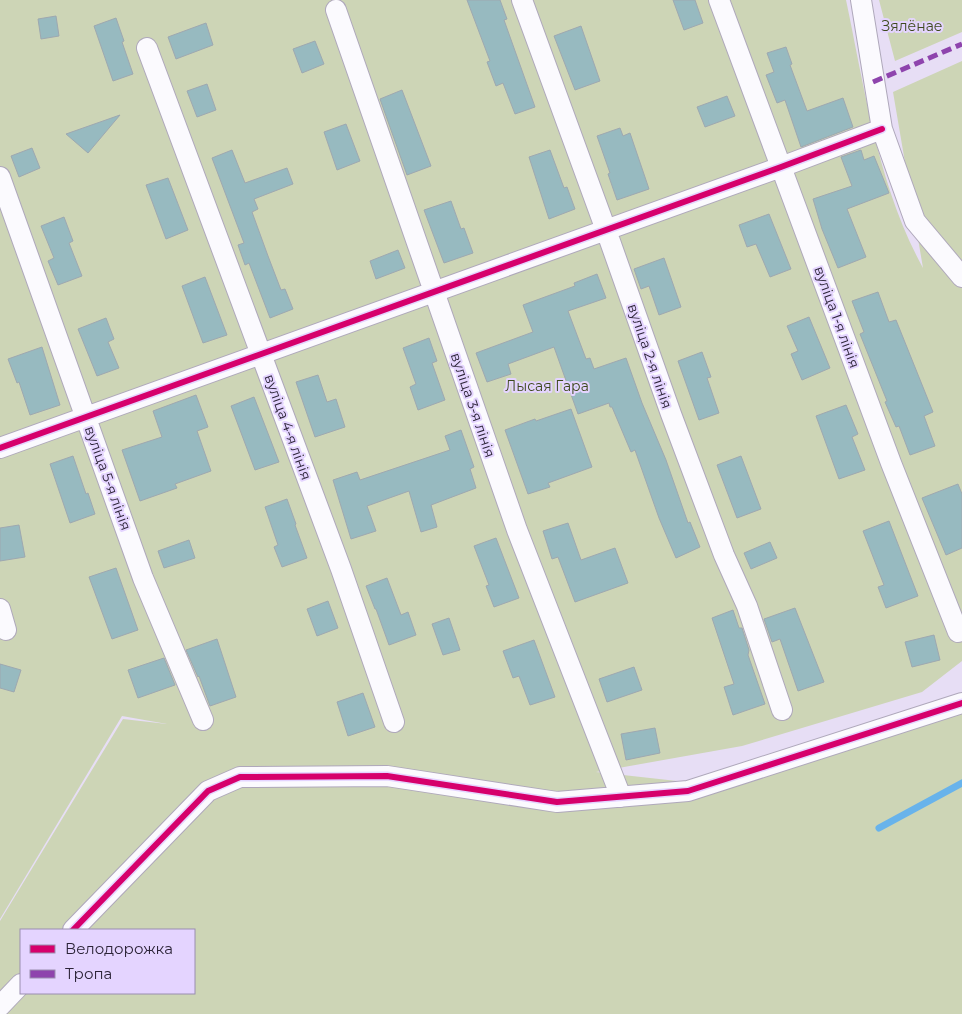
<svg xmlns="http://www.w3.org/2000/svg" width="962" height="1014" font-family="Montserrat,sans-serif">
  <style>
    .green { fill: #cdd5b6; fill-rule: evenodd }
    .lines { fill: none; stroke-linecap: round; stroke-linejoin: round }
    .stream { stroke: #68b3eb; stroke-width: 7 }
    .building { fill: #97bac0; stroke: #9ea8b0 }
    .street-casing { stroke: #afa8bb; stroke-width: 22 }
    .street { stroke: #fbfafe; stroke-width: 20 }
    .quiet { stroke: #8e44ad; stroke-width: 5; stroke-dasharray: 10 5; stroke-linecap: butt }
    .cycleway-casing { stroke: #e4d4ff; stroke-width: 9 }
    .cycleway { stroke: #d6006c; stroke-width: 6 }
    .labels { text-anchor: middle; stroke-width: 4; stroke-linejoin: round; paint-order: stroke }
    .park-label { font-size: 14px; fill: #3d491c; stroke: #e4d4ff }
    .street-label { font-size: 14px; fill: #2c2438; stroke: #e4d4ff }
  </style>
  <rect width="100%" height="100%" fill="#e7def5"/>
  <path class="green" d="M0,0H846C865,90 878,186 923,268L893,92L962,61V661L922,692L742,746L596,772L722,786L962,706V1014H0V921L123,719L167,724L122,716L0,919ZM21,930H194V993H21Z
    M879,0H962V32L895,61Z"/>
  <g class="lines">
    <path class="stream" d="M879,828L962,783"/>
  </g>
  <path class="building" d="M467,0H500L507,19L504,20L535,107L515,114L503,83L496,86L487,62L490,61Z
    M673,0H695L703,23L684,30Z
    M56,16L59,36L41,39L38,19Z
    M116,18L124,41L122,42L133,74L113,81L94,26Z
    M206,23L213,45L176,59L168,37Z
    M581,26L600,81L575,90L554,36Z
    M315,41L324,64L302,73L293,49Z
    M786,47L792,64L790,65L807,111L843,98L853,127L801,147L785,100L777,103L766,75L774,72L767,53Z
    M207,84L216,110L197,117L187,91Z
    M402,90L431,166L407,175L380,99Z
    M727,96L735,116L705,127L697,107Z
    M120,115L88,153L66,134Z
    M346,124L360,161L337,170L324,132Z
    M620,128L623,136L630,133L649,189L617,200L608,174L610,173L597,136Z
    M32,148L40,168L19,177L11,156Z
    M232,150L245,183L287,168L293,184L254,199L258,209L252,212L268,256L281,290L285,289L293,309L270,318L249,263L245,265L238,245L244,243L212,158Z
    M550,150L564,188L567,187L575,209L549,219L529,157Z
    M861,150L864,160L874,156L889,193L847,209L866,257L838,268L822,229L813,199L852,186L841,157Z
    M168,178L188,230L166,239L146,185Z
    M451,201L461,229L464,228L473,253L444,263L424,210Z
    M769,214L791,269L770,277L756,244L747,247L739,225Z
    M64,217L73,241L69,243L82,276L58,285L48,261L54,258L41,226Z
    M398,250L405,268L376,279L370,261Z
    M664,258L681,307L659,315L649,286L641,289L634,269Z
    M597,274L606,298L568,311L586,359L590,358L594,369L626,358L642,403L666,460L688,523L690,522L700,547L676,558L659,518L635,450L631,452L612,407H610L609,403L578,414L554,347L508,364L511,374L487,382L476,353L533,332L523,305L575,286L574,283Z
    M205,277L227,335L203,343L182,286Z
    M878,292L889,322L896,320L933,412L924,416L935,446L910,455L899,426L896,427L885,402L887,401L860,334L864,332L852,301Z
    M809,317L830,368L802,380L791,354L798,351L787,326Z
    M106,318L114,339L108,342L119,368L97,376L78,329Z
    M429,338L437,361L432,363L445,400L418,410L410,387L416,384L403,348Z
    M42,347L60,405L30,415L19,382L17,383L8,359Z
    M702,352L711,377L707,378L719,413L699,420L678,361Z
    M318,375L327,402L336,399L345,427L315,437L296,382Z
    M196,395L208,427L197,431L211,471L175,484L177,488L140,501L122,450L162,437L153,411Z
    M254,397L279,462L255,470L231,406Z
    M846,405L858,434L852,437L865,470L839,479L816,416Z
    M571,409L592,467L548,483L550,487L528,494L505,430L535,419L536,421Z
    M461,430L474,467L470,469L476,488L431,505L437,527L421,532L409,491L367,506L376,531L351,539L333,480L357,472L360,480L450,450L445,436Z
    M73,456L86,494L88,493L95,514L70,523L50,464Z
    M741,456L761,509L737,518L717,465Z
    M958,484L962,494V548L946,555L922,498Z
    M287,499L296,524L295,525L307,558L282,567L274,547L278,545L265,507Z
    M889,521L918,596L886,608L878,587L884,585L863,531Z
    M568,523L581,560L615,548L628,583L575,602L558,557L552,559L543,531Z
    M19,525L25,557L0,561V528Z
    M496,538L519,598L494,607L486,586L489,585L474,546Z
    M189,540L195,558L164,568L158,551Z
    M770,542L777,558L751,569L744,553Z
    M116,568L138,630L112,639L89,577Z
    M387,578L401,615L408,612L416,635L389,645L376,609H375L366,586Z
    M328,601L338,628L317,636L307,609Z
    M795,608L824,682L798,691L780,639L772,642L764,619Z
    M733,610L739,628H742L749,650L748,655L765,704L733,715L724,687L734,684L712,618Z
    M449,618L460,650L443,655L432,624Z
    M934,635L940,660L912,667L905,642Z
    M217,639L236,697L210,706L199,676L198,677L186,650Z
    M534,640L555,697L530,705L519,676L513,678L503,651Z
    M164,658L175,685L138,698L128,670Z
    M0,664L21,670L14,692L0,688Z
    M634,667L642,690L607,702L599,679Z
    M363,693L375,727L348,736L337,702Z
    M655,728L660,753L626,760L621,734Z"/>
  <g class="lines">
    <g class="street-casing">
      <path id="street" d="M522,0L606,230L671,414L724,555L747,606L782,710
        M719,0L891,463L958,632
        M861,0L882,129L915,221L962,277
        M336,10L517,530L621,797
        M147,48L341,569L394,722
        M0,177L143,578L203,720
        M0,448L781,167L882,129
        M0,609L6,630
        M73,930L208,791L240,777L387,776L557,802L688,791L962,703
        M0,1006L21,984"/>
    </g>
    <use href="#street" class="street"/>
    <path class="quiet" d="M873,82L962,44"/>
    <g class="cycleway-casing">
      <path id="cycleway" d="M0,448L781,167L882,129
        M73,930L208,791L240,777L387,776L557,802L688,791L962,703"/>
    </g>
    <use href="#cycleway" class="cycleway"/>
  </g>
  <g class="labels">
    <g class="park-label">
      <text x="912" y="31">Зялёнае</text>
      <text x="547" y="391">Лысая Гара</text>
    </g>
    <g class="street-label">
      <text transform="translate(837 317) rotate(70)" y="5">вуліца 1-я лінія</text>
      <text transform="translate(650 356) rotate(71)" y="5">вуліца 2-я лінія</text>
      <text transform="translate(473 405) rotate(71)" y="5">вуліца 3-я лінія</text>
      <text transform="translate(288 427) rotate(70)" y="5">вуліца 4-я лінія</text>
      <text transform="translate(108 478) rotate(70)" y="5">вуліца 5-я лінія</text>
    </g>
  </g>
  <rect x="20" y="929" width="175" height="65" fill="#e4d4ff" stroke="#9a8eaf"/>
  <rect x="30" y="945" width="25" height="8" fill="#d6006c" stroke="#9a8eaf"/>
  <text x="65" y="954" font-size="15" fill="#2c2438">Велодорожка</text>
  <rect x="30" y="970" width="25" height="8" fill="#8e44ad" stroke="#9a8eaf"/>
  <text x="65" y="979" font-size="15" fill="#2c2438">Тропа</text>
</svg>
